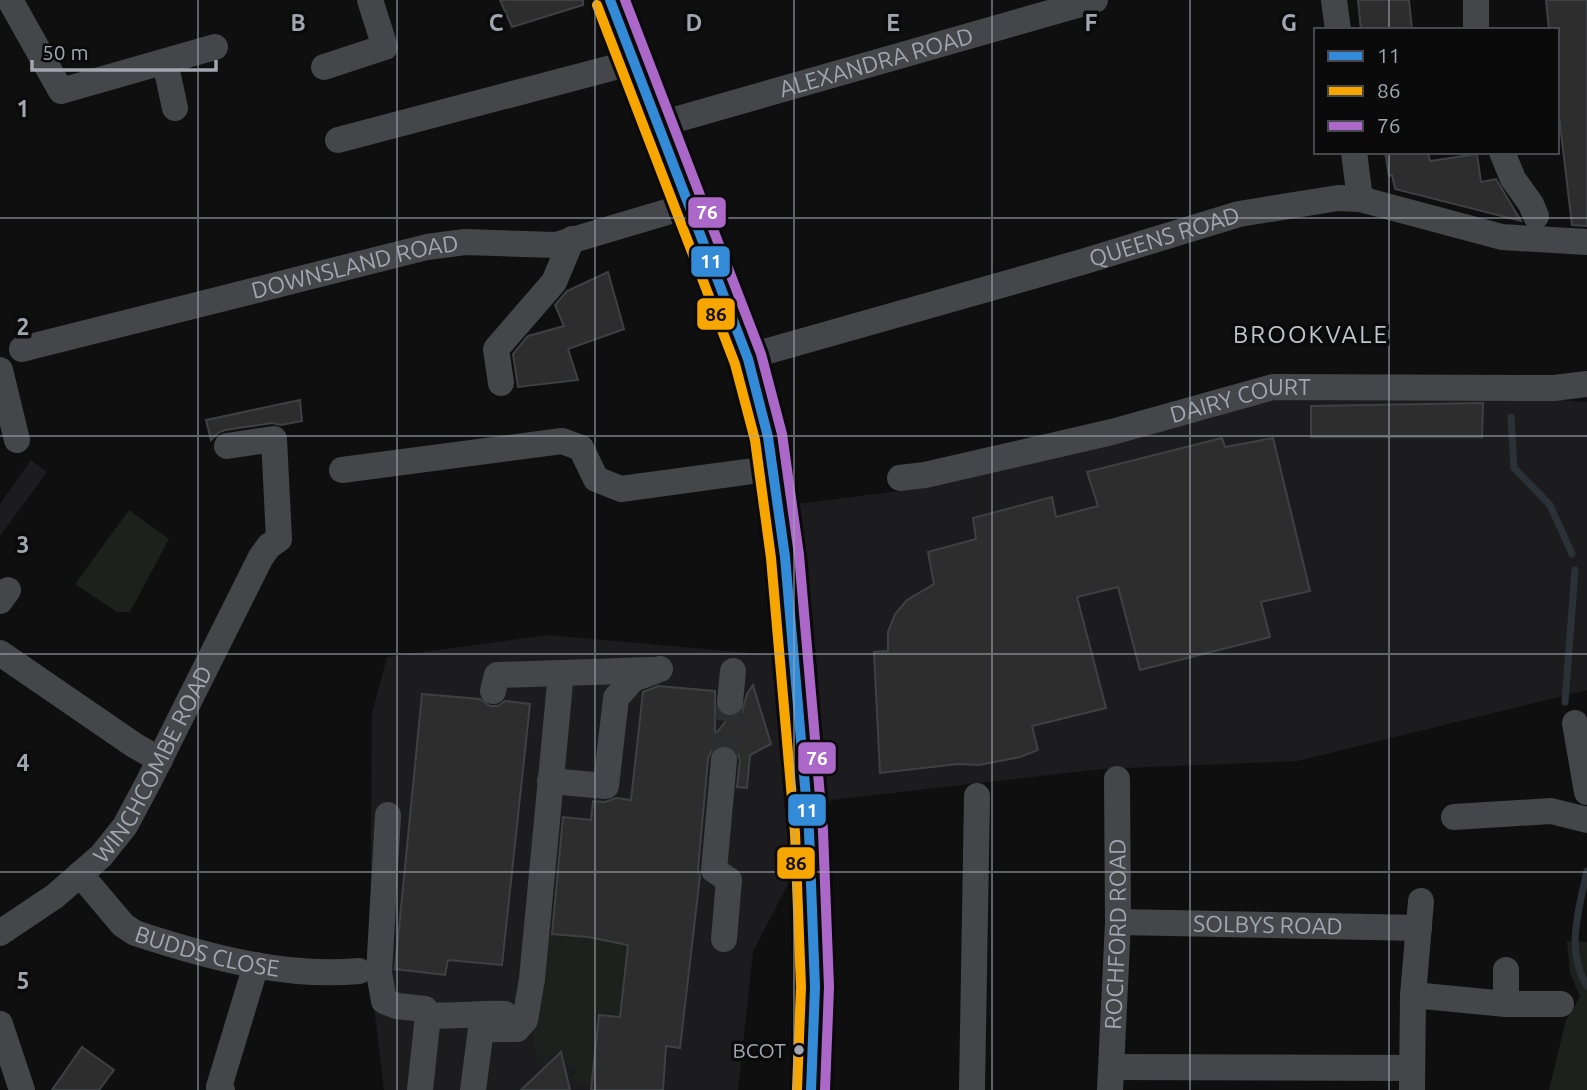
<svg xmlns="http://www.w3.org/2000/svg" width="1587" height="1090" font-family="Ubuntu,sans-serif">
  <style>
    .built { fill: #1c1c1e }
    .green { fill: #1c211d }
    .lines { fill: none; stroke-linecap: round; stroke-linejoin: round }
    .stream { stroke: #2b3237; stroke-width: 7 }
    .building { fill: #2d2d2e; stroke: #3f4043; stroke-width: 2 }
    .minor-tunnel { stroke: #2c2d30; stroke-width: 26; stroke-dasharray: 26 13; stroke-linecap: butt }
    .minor { stroke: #45464a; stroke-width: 26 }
    .bus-1-casing { stroke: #0a0a0b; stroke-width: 16 }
    .bus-2-casing { stroke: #0a0a0b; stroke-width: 16 }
    .bus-3-casing { stroke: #0a0a0b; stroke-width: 16 }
    .bus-1 { stroke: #338bd7; stroke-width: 10 }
    .bus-2 { stroke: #f7a600; stroke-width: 10 }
    .bus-3 { stroke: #ac68c9; stroke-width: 10 }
    .grid { fill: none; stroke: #a2a6b0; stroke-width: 2; stroke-opacity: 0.55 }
    .bus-dot { fill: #a2a6b0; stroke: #0a0a0b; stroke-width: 2.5 }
    .labels { text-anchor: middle; stroke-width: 7; stroke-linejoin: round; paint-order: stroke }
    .bus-label { font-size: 21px; fill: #a2a6b0; stroke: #0a0a0b; text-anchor: end }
    .street-label { font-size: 23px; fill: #a2a6b0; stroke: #0a0a0b }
    .neighbourhood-label { font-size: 24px; letter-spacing: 2px; fill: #c2c5cc; stroke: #0a0a0b }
    .grid-label { font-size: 23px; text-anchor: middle; font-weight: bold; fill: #a2a6b0; stroke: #0a0a0b; stroke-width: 7; stroke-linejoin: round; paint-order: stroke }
    .line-badge { stroke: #0a0a0b; stroke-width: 2.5 }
    .badge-label { font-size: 19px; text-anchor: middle; font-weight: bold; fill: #fff }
    .pale-badge-label { font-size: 19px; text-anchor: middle; font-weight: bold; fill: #111 }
  </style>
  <rect width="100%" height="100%" fill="#0f0f10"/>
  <path class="built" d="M1401,387L1587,402V690L1297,761L1102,769L831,800L753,952L738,1090H384L370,973L372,713L387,657L548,635L806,658V588L797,504L907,490L1216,417L1261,391Z
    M31,460L47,472L0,536V504Z"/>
  <path class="green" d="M129,510L169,539L130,612H117L75,584Z
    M631,919L620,1017L599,1016L603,1085L572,1081L569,1079L577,1073L572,1065L560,1068L563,1060L562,1053L550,1052L548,1065C544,1061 539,1058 537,1053C525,1020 542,967 549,934L588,937L617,943Z
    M1567,941L1587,942V1090H1549L1566,1020L1580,997L1570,973Z"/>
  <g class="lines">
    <path class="stream" d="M1511,417L1514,468L1550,505L1572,554
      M1565,702L1575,570
      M1587,871C1579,909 1565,951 1587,986"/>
  </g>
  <path class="building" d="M500,0H583V5L512,27Z
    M1358,0H1409L1412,30H1361Z
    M1546,0H1587V226L1572,225L1557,99V30H1549Z
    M1385,152H1428L1430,161L1477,154L1481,182L1496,179L1521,221L1395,189L1392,175L1389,176Z
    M608,272L624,329L568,349L578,380L518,387L513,354L528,336L564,326L555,305L567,291Z
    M300,400L302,421L281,425L272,423L225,430L218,433L211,440L206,420Z
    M1483,403L1482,437H1311V406Z
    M1222,438L1225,447L1273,438L1310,591L1261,602L1270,637L1140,670L1118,587L1077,597L1106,708L1032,726L1038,750L1020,757L979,765L958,764L880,773L874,652L888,651V632L895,614L907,600L934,584L928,552L976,539L973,518L1052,497L1056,517L1098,506L1087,472Z
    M753,685L771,744L750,755L747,788L737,787L740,761L738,754L734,748L726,744L718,746L712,750L708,759L698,869L700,876L680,1048L666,1046L663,1090H591L599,1015L620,1017L628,945L588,937L552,934L563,817L591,820L593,801L605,802L616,798L631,800L643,692L658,686L715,691V735L728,718L736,717L742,712L747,694Z
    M422,694L480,699L490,706H498L505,701L530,704L502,965L448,960L445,975L395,969Z
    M82,1047L114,1070L99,1090H52Z
    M561,1052L570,1090H521Z"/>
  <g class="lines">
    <path class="minor-tunnel" d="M724,760L730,702"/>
    <g class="minor">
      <path d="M10,0L61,91L215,47"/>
      <path d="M610,0L748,359C782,461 786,571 796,678C808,813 823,954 811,1090"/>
      <path d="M1334,0L1338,30"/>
      <path d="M1476,30V0"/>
      <path d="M165,62L175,108"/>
      <path d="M324,67L385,47L370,0"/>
      <path id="s1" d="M657,125L1095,0"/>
      <path d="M338,140L634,62"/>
      <path d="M1354,152L1360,199"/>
      <path d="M1502,152L1513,179L1531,204L1536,216"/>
      <path id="s2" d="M22,349L427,247L465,242L556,245L687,206"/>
      <path id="s3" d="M748,359L768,351L1082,262L1239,214L1338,198L1360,199L1502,237L1587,242"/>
      <path d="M0,370L17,440"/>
      <path d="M501,383L496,349L554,282L572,239"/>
      <path d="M342,470L562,441L581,448L596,479L621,489L775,468"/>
      <path id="s4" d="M900,478L925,475L1112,432L1273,387L1554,388L1587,384"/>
      <path d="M0,601L8,590"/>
      <path d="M0,653L134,745L160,760"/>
      <path d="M493,691L497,675L651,670"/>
      <path d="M730,702L733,671"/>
      <path d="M1575,723L1587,792"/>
      <path d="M724,760L714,870L729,880L724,939"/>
      <path d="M550,781L606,786L616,698L633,679L660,669"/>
      <path d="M388,815L379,973L384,1001L397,1006L425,1009L428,1015C454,1017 478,1013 505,1014"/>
      <path d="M1454,817L1551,811L1587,820"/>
      <path id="s5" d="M80,874L123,925L135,933C205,956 284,978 359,971"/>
      <path id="s6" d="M1118,922L1419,928"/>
      <path id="s7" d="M0,933L55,896L101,856L125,826L149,781L261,557L269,546L279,539L274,439L227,446"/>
      <path d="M1413,995L1506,1004H1561"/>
      <path d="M1506,1004V970"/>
      <path d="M0,1024L22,1090"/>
      <path d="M1112,1067L1412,1068"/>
      <path d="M222,1090L219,1087L256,965"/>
      <path d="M420,1090L428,1015"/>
      <path d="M473,1090L481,1029H517L525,1020L532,979L561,673"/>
      <path d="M972,1090L977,796"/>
      <path id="s8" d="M1110,1090L1118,922L1117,779"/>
      <path d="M1412,1090L1413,995L1421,901"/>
    </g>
    <g class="bus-1-casing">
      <path id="bus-1" d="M610,0L748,359L768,437L785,557L809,832L815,987L811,1090"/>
    </g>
    <g class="bus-2-casing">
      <path id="bus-2" d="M597,5L735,364L755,440L771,558L795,833L801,987L797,1089"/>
    </g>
    <g class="bus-3-casing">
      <path id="bus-3" d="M625,0L761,354L782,434L799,555L823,831L829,987L825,1090"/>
    </g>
    <use href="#bus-1" class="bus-1"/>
    <use href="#bus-2" class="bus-2"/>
    <use href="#bus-3" class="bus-3"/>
  </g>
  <path class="grid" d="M198,0V1090M397,0V1090M595,0V1090M794,0V1090M992,0V1090M1190,0V1090M1389,0V30M1389,152V1090M0,218H1587M0,436H1587M0,654H1587M0,872H1587"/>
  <circle class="bus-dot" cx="799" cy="1050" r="6"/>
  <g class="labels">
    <g class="bus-label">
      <text x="786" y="1058">BCOT</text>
    </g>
    <g class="street-label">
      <text dy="8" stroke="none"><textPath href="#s1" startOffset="228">ALEXANDRA ROAD</textPath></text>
      <text dy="8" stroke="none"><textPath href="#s3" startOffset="434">QUEENS ROAD</textPath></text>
      <text dy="8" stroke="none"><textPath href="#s2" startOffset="343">DOWNSLAND ROAD</textPath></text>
      <text dy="8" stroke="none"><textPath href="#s4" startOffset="350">DAIRY COURT</textPath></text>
      <text dy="8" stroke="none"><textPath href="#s7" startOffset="233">WINCHCOMBE ROAD</textPath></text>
      <text dy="8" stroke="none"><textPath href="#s6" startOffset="150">SOLBYS ROAD</textPath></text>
      <text dy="8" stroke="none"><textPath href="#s8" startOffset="156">ROCHFORD ROAD</textPath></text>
      <text dy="8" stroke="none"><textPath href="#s5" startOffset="156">BUDDS CLOSE</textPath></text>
    </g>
    <g class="neighbourhood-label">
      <text x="1311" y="343">BROOKVALE</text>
    </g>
  </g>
  <g class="grid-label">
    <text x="298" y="31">B</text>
    <text x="496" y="31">C</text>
    <text x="694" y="31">D</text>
    <text x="893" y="31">E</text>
    <text x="1091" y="31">F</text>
    <text x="1289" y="31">G</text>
    <text x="23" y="117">1</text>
    <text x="23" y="335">2</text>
    <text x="23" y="553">3</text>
    <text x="23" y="771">4</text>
    <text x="23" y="989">5</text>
  </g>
  <g class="line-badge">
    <rect x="687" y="196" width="40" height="33" rx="7" fill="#ac68c9"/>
    <rect x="690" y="245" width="41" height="33" rx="7" fill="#338bd7"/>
    <rect x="696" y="297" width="40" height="34" rx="7" fill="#f7a600"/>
    <rect x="797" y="741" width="40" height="34" rx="7" fill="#ac68c9"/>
    <rect x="787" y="793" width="40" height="34" rx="7" fill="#338bd7"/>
    <rect x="776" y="846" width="40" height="34" rx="7" fill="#f7a600"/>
  </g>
  <g class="badge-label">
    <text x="707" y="219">76</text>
    <text x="711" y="268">11</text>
    <text x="817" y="765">76</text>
    <text x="807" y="817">11</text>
  </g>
  <g class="pale-badge-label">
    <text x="716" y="321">86</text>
    <text x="796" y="870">86</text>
  </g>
  <rect x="1314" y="28" width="245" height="126" fill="#0a0a0b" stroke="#47484d" stroke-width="2"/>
  <rect x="1328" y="51" width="35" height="10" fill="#338bd7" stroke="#47484d" stroke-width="2"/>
  <text x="1377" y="63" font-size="21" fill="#a2a6b0">11</text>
  <rect x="1328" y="86" width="35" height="10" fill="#f7a600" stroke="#47484d" stroke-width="2"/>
  <text x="1377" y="98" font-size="21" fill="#a2a6b0">86</text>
  <rect x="1328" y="121" width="35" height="10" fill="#ac68c9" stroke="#47484d" stroke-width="2"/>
  <text x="1377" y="133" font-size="21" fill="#a2a6b0">76</text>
  <path d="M32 60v10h184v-10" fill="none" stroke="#a2a6b0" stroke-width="3.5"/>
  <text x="42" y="60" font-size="21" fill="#a2a6b0" stroke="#0a0a0b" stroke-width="5" paint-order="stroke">50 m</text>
</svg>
